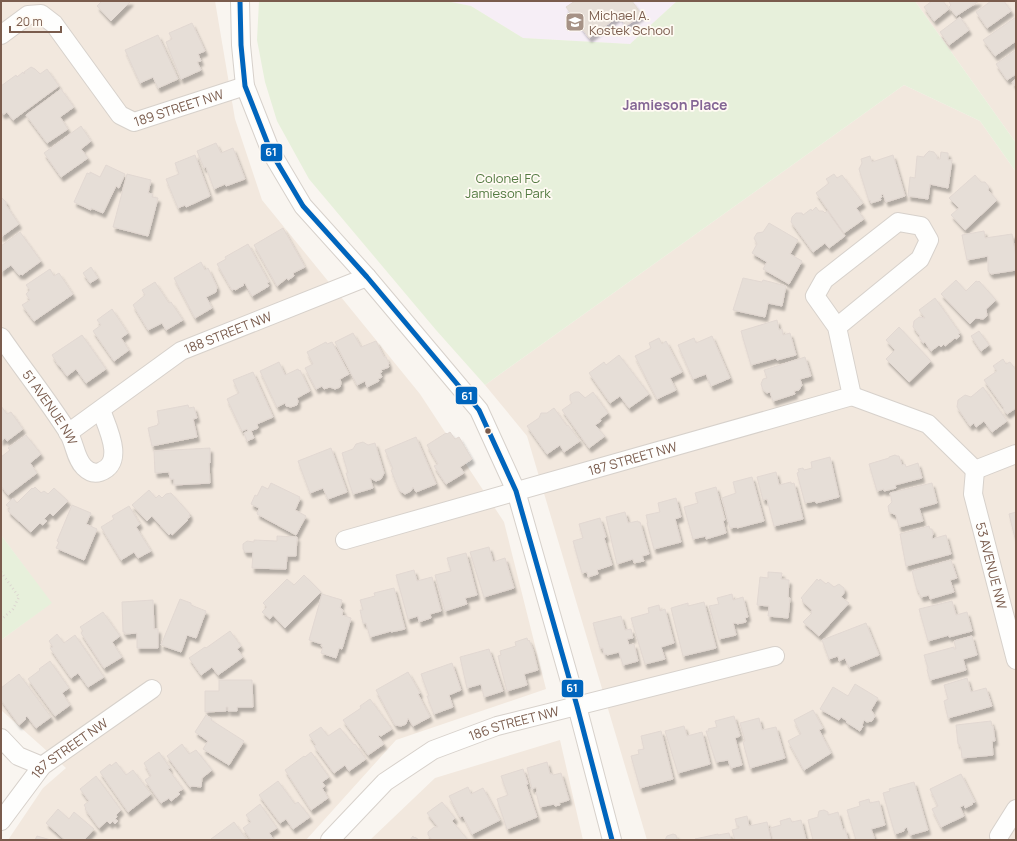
<svg xmlns="http://www.w3.org/2000/svg" width="1017" height="841" font-family="Manrope,sans-serif">
  <style>
    .residential { fill: #f2e8de }
    .education { fill: #f6eef6 }
    .green { fill: #e7f0db }
    .building { fill: #e6ded7; stroke: #e2d8d2; filter: url(#shadow) }
    .lines { fill: none; stroke-linecap: round; stroke-linejoin: round }
    .minor-casing { stroke: #d7d1cb; stroke-width: 20 }
    .path { stroke: #dcd5d0; stroke-width: 2.5; stroke-dasharray: 1 3; stroke-linecap: butt }
    .minor { stroke: #fefefd; stroke-width: 18 }
    .bus-1-casing { stroke: #fffaf3; stroke-width: 8 }
    .bus-1 { stroke: #0065bd; stroke-width: 5 }
    .bus-dot { fill: #7a5c4d; stroke: #fffaf3; stroke-width: 1.5 }
    .labels { text-anchor: middle; stroke-width: 3.5; stroke-linejoin: round; paint-order: stroke }
    .poi-label { font-size: 13px; fill: #7a5c4d; stroke: #fffaf3; text-anchor: start }
    .street-label { font-size: 13px; fill: #7a5c4d; stroke: #fffaf3 }
    .park-label { font-size: 13px; fill: #537a41; stroke: #fffaf3 }
    .neighbourhood-label { font-size: 14px; font-weight: bold; fill: #846695; stroke: #fffaf3 }
    .line-badge { stroke: #fffaf3; stroke-width: 1.5 }
    .badge-label { font-size: 11px; text-anchor: middle; font-weight: bold; fill: #fff }
  </style>
  <defs>
    <filter id="shadow"><feDropShadow dx="2.5" dy="4.5" stdDeviation="1" flood-color="#0004"/></filter>
  </defs>
  <rect width="100%" height="100%" fill="#f9f5f0"/>
  <path class="residential" d="M1,1H215L235,119L262,200L420,394L504,522L546,689L396,740L306,840H8L43,788L66,768L1,710V640L51,603L1,535Z
    M915,1H1016V143Z
    M904,85L980,121L1016,172V840H647L527,436L485,385Z
    M560,740L583,840H370L435,778Z"/>
  <path class="education" d="M446,1H677L630,44L523,38L471,6Z"/>
  <path class="green" d="M259,1H446L471,6L523,38L630,44L677,1H915L1016,143V172L980,121L904,85L485,385L436,330L309,179L277,121L265,82L257,40Z
    M1,535L52,603L1,640V600L2,598L1,596Z"/>
  <path class="building" d="M102,1H131L111,21L97,6Z
    M575,1H632L642,15L626,26L619,16L589,38L566,7Z
    M932,1H943L949,9L934,21L924,7Z
    M951,1H979L956,16L949,7L951,5L949,2Z
    M991,1H1004L1011,11L987,28L976,12Z
    M960,17L969,30L949,45L940,32Z
    M1016,17V41L995,56L983,40Z
    M192,23L205,51L198,54L201,61L197,62L201,70L181,79L166,42L172,39L169,33Z
    M158,35L178,79L158,88L153,77L140,83L125,50Z
    M1016,50V74L1007,80L996,64Z
    M31,67L35,69L40,74L47,69L59,86L13,120L7,112L4,114L1,113V86L16,75L17,77L23,72L24,74L25,73L24,72Z
    M1016,79V87L1012,82Z
    M61,89L74,107L60,117L68,129L47,143L26,115Z
    M81,126L91,141L81,149L88,158L61,177L44,153Z
    M216,143L221,153L233,148L245,179L226,186L225,184L214,189L206,167L204,168L197,151Z
    M929,151L934,152L937,156V159H940L941,152L948,153V160H952L948,188L930,184L928,199L908,196L910,177L915,178L917,156L924,157L925,155Z
    M195,155L210,196L186,207L185,205L178,208L166,179L179,174L175,163Z
    M893,155L905,196L886,202L883,194L881,195L882,197L880,198L881,200L871,203L870,200L869,201L859,169L862,163L861,159L870,156L872,162Z
    M106,165L125,174L119,188L116,186L103,213L91,208V210L74,202L87,173L90,174V172L100,177Z
    M127,174L151,180L148,193L153,194L152,197L158,198L148,236L113,227Z
    M834,174L837,178L842,175L863,203L856,208L864,219L844,233L816,193L829,183L826,179Z
    M975,175L981,182H985L989,187L988,190L997,200L965,230L951,215L959,208L949,198Z
    M1,197L6,202V205L19,224L1,237Z
    M816,207L819,211H823L825,213L827,211L845,236L829,248L825,243L813,252L791,222L792,217L796,213H802L803,215L811,209L812,211Z
    M769,223L798,240L790,254L802,261L789,284L763,269L767,262L752,253L757,244L754,238L757,233L763,232Z
    M283,228L305,267L293,273L294,276L288,280L287,278L277,286L254,245Z
    M984,231L985,238L1012,234L1016,257V270L991,274L988,271V256L967,260L962,235Z
    M20,232L41,261L22,275L21,274L19,275L11,265L1,272V246Z
    M248,244L269,282L267,283L269,286L252,296L245,283L243,284L244,285L235,290L234,289L232,290L217,264L226,259L225,257Z
    M201,262L205,270L208,268L217,287L216,292L206,297L212,308L195,318L174,278Z
    M91,267L98,278L90,283L83,273Z
    M50,269L54,276L59,273L73,294L34,321L22,305L30,300L26,294L30,290L26,285Z
    M743,278L762,282L763,280L786,286L782,306L768,303L765,317L733,310Z
    M956,280L966,291L976,281L978,282L979,281L996,300L986,309L987,316L983,319L976,318L970,324L941,294Z
    M155,282L169,303L171,302L183,320L166,330L162,323L148,330L133,305L145,295L142,290Z
    M935,298L960,333L958,334L960,336L956,339L955,338L945,346L944,344L941,347L939,345L931,351L925,342L923,343L919,337L920,336L913,327L914,321L919,317L925,318L919,310Z
    M112,309L128,333L121,338L129,350L114,361L93,331L101,325L97,320Z
    M777,320L779,330L782,329L783,335L790,333L796,355L777,360L776,358L751,365L741,331Z
    M899,327L931,361L909,382L886,359L895,350L886,340Z
    M979,331L989,345L981,351L971,336Z
    M353,333L361,347L376,341L384,357H386L389,364L388,365L389,367L381,370L382,372L380,373L382,377L378,379L379,381L367,387L365,381L357,385L335,342Z
    M82,335L106,369L86,383L76,369L67,376L59,365H58L52,355Z
    M712,336L730,378L711,386L706,374L693,379L678,345L694,338L696,343Z
    M659,338L662,344L666,341L682,372L670,378L676,390L657,399L635,356L651,348L649,343Z
    M326,342L327,344L332,342L349,374L340,379L341,383L340,387L335,389L330,387L324,389L322,386L316,389L305,368L313,364L307,352Z
    M619,355L649,394L629,408L620,396L610,403L589,373L604,362L606,365Z
    M805,357L811,376L800,379L802,385L799,390L794,391L795,394L773,401L770,392L767,393L763,390L761,384L763,379L767,378L764,370Z
    M1003,359L1006,364L1010,362L1016,370V408L1007,414L1003,409L1004,408L984,380L997,371L993,366Z
    M279,362L285,375L298,369L299,371L300,370L310,391L297,398L298,401L297,405L291,407L286,406L285,403L277,407L260,371Z
    M253,372L273,417L257,424L258,428L251,431L254,438L247,441L244,433L248,431L247,429L242,431L227,399L239,393L233,380Z
    M983,387L1007,421L992,432L984,421L976,427L974,423L970,426L957,407L958,400L965,395L971,397Z
    M575,392H579L585,398L593,392L608,413L600,419L601,421L595,425L605,436L589,448L562,410L572,403L570,400V395Z
    M188,405L189,408L194,407L197,418L193,419L197,437L152,446L148,428L158,425L157,424H159L157,411Z
    M1,406L7,414L11,412L23,429L7,441L5,438L1,441Z
    M554,408L567,426L568,425L580,441L564,452L560,445L547,454L527,426L539,418L541,413H547Z
    M450,432L455,439L459,437L472,459L460,467L464,473L446,484L434,466L438,464L427,445L446,433L447,434Z
    M26,435L41,454L30,463L37,473L8,495L1,486V457L10,450L8,448Z
    M416,437L436,484L416,492L413,487L411,491L405,494L400,491L397,485L391,470L393,469L385,450Z
    M363,442L368,445L375,443L384,473L381,479L376,481L370,478L373,488L353,494L346,473H348L342,453L353,449L356,444Z
    M210,448V463H209L210,483L174,485V479H170L169,472L155,473L154,451Z
    M331,448L347,492L328,499L323,488L310,493L298,461Z
    M895,455L897,456H899L902,465L905,464L906,467L918,463L922,478L895,485L896,488L884,491V489L877,491L869,464L889,458V457Z
    M830,457L839,497L816,503L815,501L805,503L797,473L799,472L798,469L803,468L804,470L812,468L811,462Z
    M776,472L779,485L791,482V484L794,483L803,519L774,526L767,499L763,500L757,477Z
    M752,477L764,521L737,528V527L730,528L722,498L736,493L733,482Z
    M271,483L300,497L299,499H300L295,510L306,516L296,535L257,514L259,508L251,504L255,495L257,496L262,486L268,489Z
    M932,483L937,503L919,508L923,521L899,527L896,515L889,512L888,506L892,502L890,493Z
    M35,487L41,493L44,491L48,494L54,488L68,501L53,516L50,513L44,519L47,521L43,525L40,523L31,532L8,511L10,508L6,505L13,498L17,503L32,488L33,489Z
    M716,487L725,520L723,521L726,533L706,539V536L693,539L684,507L698,503L695,493Z
    M149,490L156,498L159,495L162,498L166,494L171,493L190,514L189,515L190,517L187,519L188,520L172,535L171,533L169,535L152,516L147,521L132,505Z
    M676,498L681,517L675,519L681,542L654,549L647,523H648L646,515L660,512L658,503Z
    M72,505L91,513L86,524L97,529L84,560L56,548L59,542L57,541Z
    M129,506L140,524L136,527L151,551L138,558L134,552L121,560L101,527L114,519L112,516Z
    M625,512L628,523L638,521V522H640L649,554L642,556L644,561L634,563L633,559L617,564L606,517Z
    M1016,512V538H1015L1009,514Z
    M600,518L606,537L604,538L612,565L597,570L598,574L588,577L587,572L582,573L573,541L583,538L579,524Z
    M929,526L930,529H932L933,535L932,536V539L946,535L951,554L906,566L900,534Z
    M277,536L297,537L296,556H287L286,569L252,568L253,552H245L243,549V544L247,541L254,542V540L277,541Z
    M489,547L493,562L505,558L514,588L484,597L470,552Z
    M466,553L477,595L465,598L467,604L445,611L435,575L451,571L447,558Z
    M951,560L957,578L950,580L954,592L930,599L929,595L921,597L918,590H917L912,571Z
    M414,570L417,581L432,577L441,611L430,614L431,618L419,622L418,616L408,619L396,575Z
    M768,572L782,573L781,579L789,580L788,597L790,598L788,618L768,616L769,606L757,605L760,577L768,578Z
    M304,575L321,592L285,628L273,615L270,619L262,612L267,607L263,603L287,579L294,585Z
    M817,579L819,581L820,579L826,584L828,582L834,587L839,584L844,588V593L841,597L849,603L819,636L803,622L812,613L811,612L812,610L802,601L803,600L801,598Z
    M394,588L405,629L391,632V631L370,637L366,623H363L360,610H363L360,600L375,596L374,593Z
    M322,594L342,600L340,608L343,610L342,615L351,618L342,649L339,648L336,658L321,653L323,647L321,646L322,644L309,640Z
    M732,594L733,600L743,597L748,617L745,618L746,622L737,624L736,623H733L736,635L719,639L709,606L719,604L717,598Z
    M180,599L191,603V605L206,611L196,638L187,635L181,652L161,645Z
    M153,600L154,629H158V648H137V633L125,634V632H123L122,602Z
    M952,601L956,615L967,612L972,631L949,637V635L928,641L919,609Z
    M704,602L716,648L683,656L671,608L688,603V606Z
    M659,605L660,611L665,609L674,643L661,647L665,659L645,664L631,618L649,613L648,608Z
    M103,612L120,636L112,642L122,657L104,668L81,633L83,631L80,627Z
    M621,616L625,630L631,629L633,638L627,639L629,645L634,644L638,661L623,665L619,652L607,655V654H604L603,648H600L593,623Z
    M866,623L879,655L849,667L845,658L839,661L838,656L829,659L822,640Z
    M230,631L241,646L237,649L243,657L218,675L212,667L201,675L189,658L205,647L206,648Z
    M57,634L64,643L75,635L104,677L88,687L78,673L71,678L50,648L53,647L49,641Z
    M972,636L977,655L963,659L966,670L930,680L927,670L928,668L924,655L954,647V649H956L954,641Z
    M527,638L528,641L529,640L533,650L538,670L524,674L527,685L507,691L498,656L501,655L500,651L516,646L515,642Z
    M489,649L503,691L484,697L481,684L467,688L460,657Z
    M50,661L69,688L62,693L70,705L55,716L28,679L40,670L39,669Z
    M452,663L461,690L449,695L453,707L434,714L427,696H429L421,674Z
    M408,672L420,693L418,694L430,717L413,726L408,718L406,724L401,726L395,725L376,690Z
    M19,674L51,717L36,728L27,716L25,718L26,719L19,725L1,700V688Z
    M967,678L971,692L986,688L992,706L948,718L944,701L948,699L944,685Z
    M219,680H252L253,707H237V711H228V707H226V711L205,712V691H219Z
    M855,684L878,698L871,710L875,716L872,721L867,722L864,720L862,725L863,726L860,731L846,722L847,721L841,717L839,720L820,709L833,687L848,696Z
    M370,699L392,729L381,736L379,735L378,736L384,744L368,755L343,720L361,708L360,706Z
    M813,710L823,728L819,730L831,753L804,770L788,741L801,734L794,720Z
    M206,715L212,719L211,720L244,741L229,765L203,749L208,741L195,732Z
    M734,716L740,736L735,738L742,765L731,768L728,760L716,762L706,731H709L708,729L717,727L715,721Z
    M759,718L762,730L776,727L785,758L750,768L743,742L745,741L740,723Z
    M991,721L992,726H993L995,741H992L993,755L962,758L961,748L959,744H958L956,725Z
    M684,726L687,736L702,732L710,764L678,773L665,731Z
    M321,727L328,736L340,728L354,745L355,744L366,759L349,771L345,765L334,773L314,746L316,745L309,735Z
    M661,731L673,779L640,788L631,756L639,754L638,750L644,749L641,736Z
    M182,744L189,754L196,750L212,770L202,778L201,787L192,786L190,787L167,756Z
    M159,752L170,768L168,769L183,789L178,792L180,794L171,801L169,798L161,803L145,780L151,776L144,763Z
    M311,752L329,777L322,782L325,786L322,788L328,798L311,810L285,770L304,756L305,757Z
    M116,762L126,775L133,770L151,794L128,812L100,772L110,764L111,766Z
    M547,762L550,774H552L553,775L561,773L569,800L559,803L560,805L555,806L554,804L540,807L536,792L537,791L536,787L532,789L527,768Z
    M523,769L528,784H526L537,817L507,829L497,799L508,795L501,776Z
    M961,774L975,802L972,803L973,804L965,808L964,805L960,807L964,816L941,827L932,809L938,806L930,789Z
    M96,776L121,810L116,815L117,817L115,819L118,821L115,824L113,821L110,824L107,821L99,828L85,809L86,808L84,805L89,801L80,789Z
    M278,781L295,804L298,802L310,817L293,829L286,819L280,823L259,795Z
    M914,782L928,830L910,835L907,827L904,829V831L895,834L883,793L890,791L889,789Z
    M468,787L471,794L483,788L500,820L472,834L463,816L460,817L449,796Z
    M869,799L870,803L879,801L885,825L871,829L875,840H856L847,810L860,806L859,802Z
    M442,802L455,818L452,821L468,840H432L428,835V832L434,827H438L427,813Z
    M260,804L277,828L269,833L274,840H251L243,828L251,822L246,815Z
    M58,809L69,819L74,812L94,829L84,840H65L46,823Z
    M824,810L828,812V815L838,812L843,830L845,829L848,840H813L808,820L818,817V815L819,811Z
    M747,816L749,826L767,822L771,840H735L732,830L739,828V826H737L735,819Z
    M790,818L792,822L801,820L806,840H773L770,828L781,825L780,821Z
    M234,822L247,840H212L211,839Z
    M729,833L731,840L695,839L718,834V835Z
    M673,834L676,835L677,840H665L667,836Z
    M37,836L51,840H35Z
    M413,836L414,838L415,837L419,840H410Z"/>
  <g class="lines">
    <g class="minor-casing">
      <g id="minor">
        <path d="M240,1L241,45L245,86L271,152L303,206L367,277L479,410L516,491L577,706L612,840"/>
        <path id="s1" d="M1,35L28,15L41,14L54,24L120,115L134,122L245,86"/>
        <path id="s2" d="M1,337C23,369 47,399 68,432C75,443 75,458 84,467C89,472 94,474 100,472C126,463 107,427 101,410"/>
        <path d="M852,396L928,424L975,470"/>
        <path id="s3" d="M68,433L181,351L367,277"/>
        <path id="s4" d="M975,470L973,494L1016,660"/>
        <path d="M975,470L1016,454"/>
        <path id="s5" d="M345,540L852,396L837,327L815,296L824,280L898,222L921,226L929,240L920,259L837,327"/>
        <path d="M1,738L18,756L42,766"/>
        <path id="s6" d="M1,821L42,766L152,689"/>
        <path d="M999,836L1016,809"/>
        <path id="s7" d="M330,840L385,782L433,750L497,726L775,656"/>
      </g>
    </g>
    <path class="path" d="M1,572L19,597L13,609L1,620"/>
    <use href="#minor" class="minor"/>
    <g class="bus-1-casing">
      <path id="bus-1" d="M240,1L241,45L245,86L271,152L303,206L367,277L479,410L516,491L577,706L612,840"/>
    </g>
    <use href="#bus-1" class="bus-1"/>
  </g>
  <defs>
    <g id="school-square" transform="scale(1)"><rect x="-9" y="-9" width="18" height="18" rx="4" fill="#a69286" stroke="#fffaf3"/><path d="M0-5L7-2L0 1L-7-2ZM-4 1L0 2.5L4 1V4Q0 6-4 4Z" fill="#fff"/></g>
  </defs>
  <g fill-rule="evenodd">
    <use href="#school-square" x="575" y="22"/>
  </g>
  <circle class="bus-dot" cx="488" cy="431" r="3.5"/>
  <g class="labels">
    <g class="poi-label">
      <text x="589" y="20">Michael A.<tspan x="589" dy="15">Kostek School</tspan></text>
    </g>
    <g class="street-label">
      <text dy="5" stroke="none"><textPath href="#s1" startOffset="238">189 STREET NW</textPath></text>
      <text dy="5" stroke="none"><textPath href="#s3" startOffset="190">188 STREET NW</textPath></text>
      <text dy="5" stroke="none"><textPath href="#s2" startOffset="86">51 AVENUE NW</textPath></text>
      <text dy="5" stroke="none"><textPath href="#s5" startOffset="299">187 STREET NW</textPath></text>
      <text dy="5" stroke="none"><textPath href="#s4" startOffset="98">53 AVENUE NW</textPath></text>
      <text dy="5" stroke="none"><textPath href="#s7" startOffset="223">186 STREET NW</textPath></text>
      <text dy="5" stroke="none"><textPath href="#s6" startOffset="101">187 STREET NW</textPath></text>
    </g>
    <g class="park-label">
      <text x="508" y="183">Colonel FC<tspan x="508" dy="15">Jamieson Park</tspan></text>
    </g>
    <g class="neighbourhood-label">
      <text x="675" y="110">Jamieson Place</text>
    </g>
  </g>
  <g class="line-badge">
    <rect x="260" y="143" width="23" height="19" rx="4" fill="#0065bd"/>
    <rect x="455" y="386" width="23" height="19" rx="4" fill="#0065bd"/>
    <rect x="561" y="679" width="23" height="19" rx="4" fill="#0065bd"/>
  </g>
  <g class="badge-label">
    <text x="271" y="156">61</text>
    <text x="467" y="400">61</text>
    <text x="572" y="692">61</text>
  </g>
  <rect width="1017" height="841" fill="none" stroke="#7a5c4d" stroke-width="4"/>
  <path d="M10 26v6h51v-6" fill="none" stroke="#7a5c4d" stroke-width="2"/>
  <text x="16" y="26" font-size="12" fill="#7a5c4d" stroke="#fffaf3" stroke-width="3" paint-order="stroke">20 m</text>
</svg>
